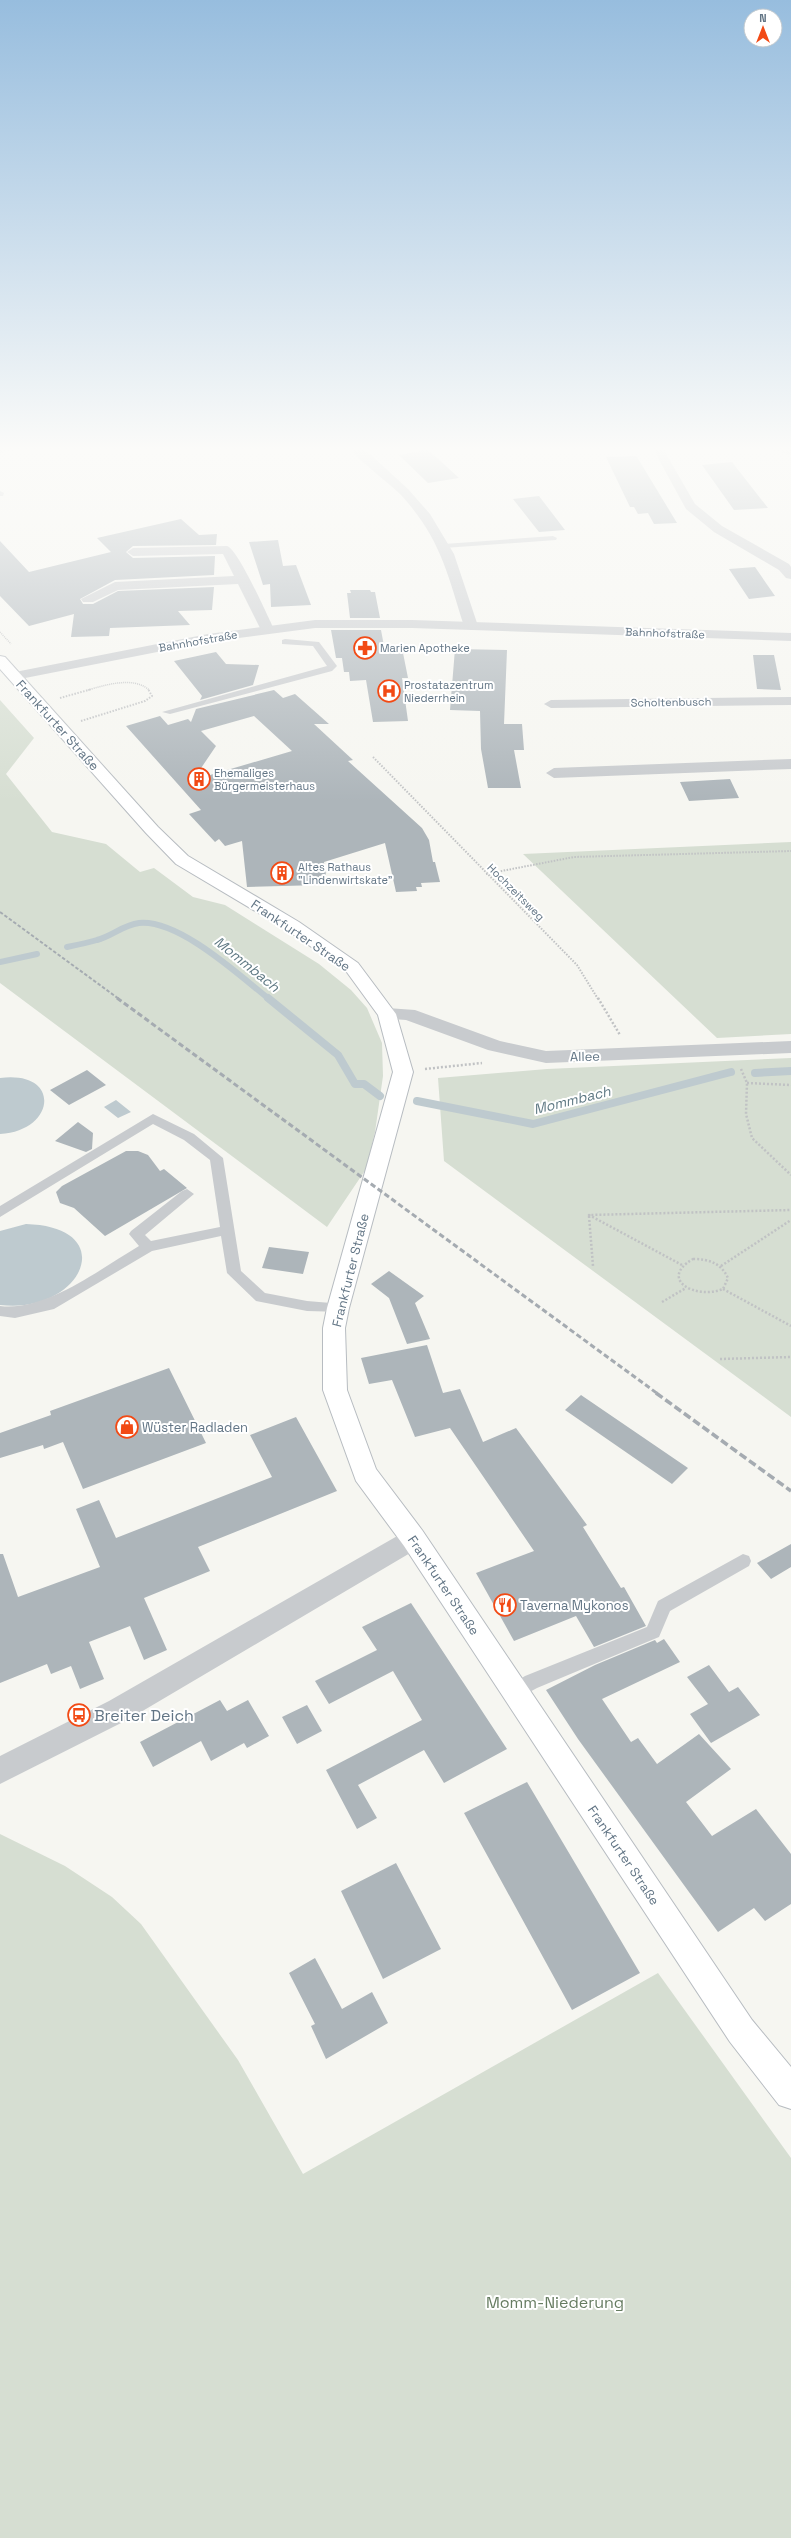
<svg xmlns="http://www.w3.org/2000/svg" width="791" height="2538" font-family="'Space Grotesk',sans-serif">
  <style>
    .green { fill: #d6ded2 }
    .water { fill: #becacf }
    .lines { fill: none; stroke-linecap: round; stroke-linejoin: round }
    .stream-far1 { stroke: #becacf; stroke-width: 6 }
    .stream { stroke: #becacf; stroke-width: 8 }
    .building { fill: #adb5ba; fill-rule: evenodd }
    .secondary-casing { stroke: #b7bcc1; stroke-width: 2 }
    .path-far2 { stroke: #c0c2c4; stroke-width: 1.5; stroke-dasharray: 1 1; stroke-linecap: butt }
    .path-far1 { stroke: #c0c2c4; stroke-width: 2; stroke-dasharray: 1.5 1.5; stroke-linecap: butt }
    .path { stroke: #c0c2c4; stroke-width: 2.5; stroke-dasharray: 2 2; stroke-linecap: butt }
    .service { fill: #c8cbce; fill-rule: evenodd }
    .minor { fill: #c8cbce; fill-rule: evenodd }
    .tertiary { fill: #c8cbce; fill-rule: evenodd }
    .secondary { fill: #fff; fill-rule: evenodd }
    .rail-far2 { stroke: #a5abb1; stroke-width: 2; stroke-dasharray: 3.5 2; stroke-linecap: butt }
    .rail-far1 { stroke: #a5abb1; stroke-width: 3; stroke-dasharray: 5.5 3; stroke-linecap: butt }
    .rail { stroke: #a5abb1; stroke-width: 3.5; stroke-dasharray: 8 3.5; stroke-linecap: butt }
    .labels { text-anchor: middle; stroke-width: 4; stroke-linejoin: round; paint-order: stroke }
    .far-street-label { font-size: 11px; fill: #627585; stroke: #fff }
    .far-poi-label { font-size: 11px; fill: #627585; stroke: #fff; text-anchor: start }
    .street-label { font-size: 13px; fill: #627585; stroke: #fff }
    .poi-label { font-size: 13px; fill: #627585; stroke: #fff; text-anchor: start }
    .water-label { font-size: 14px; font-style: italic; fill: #5e7883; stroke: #fff }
    .near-poi-label { font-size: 16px; fill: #627585; stroke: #fff; text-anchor: start }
    .near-park-label { font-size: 16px; fill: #667c61; stroke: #fff }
  </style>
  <rect width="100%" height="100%" fill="#f6f6f1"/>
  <path class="green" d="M0,700L34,738L6,774L52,832L106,844L140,872L154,868L193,897L225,905L319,964L351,990L367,1008L382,1043L383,1076L375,1132L366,1169L327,1227L0,983Z
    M791,842V1034L717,1038L523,854Z
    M791,1058V1417L444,1161L438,1078L547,1069Z
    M0,1834L65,1866L112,1897L141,1924L238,2060L303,2174L658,1973L791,2158V2538H0Z"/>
  <path class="water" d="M0,1078C62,1070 56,1131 0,1134Z
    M116,1100L131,1112L118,1118L104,1107Z
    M26,1224C123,1227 81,1315 0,1305V1231Z"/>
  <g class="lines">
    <path class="stream-far1" d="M67,947C77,945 87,943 97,940C112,936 123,925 139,923C179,919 240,976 269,999
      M0,962L37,954"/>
    <path class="stream" d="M268,998L338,1055L355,1084H364L380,1096
      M755,1073L791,1071
      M417,1101L533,1124L731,1072"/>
  </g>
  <path class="building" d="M427,450L435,456L459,478L428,483L399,455Z
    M636,456L637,457L677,523L654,524L648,513L638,514L634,507H630L606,457Z
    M732,462L768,508L734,510L702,465Z
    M539,496L565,530L539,532L513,499Z
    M181,519L199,535L217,534L216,545L133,546L126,552L133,558L215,556L214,575L115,580L80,599L83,604H93L118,591L214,587L212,610L178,611L190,625L110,628L109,636L71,637L74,614L29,626L0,596V541L29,572L111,552L97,538Z
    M278,540L283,566L296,565L311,605L271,607L270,584L263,585L249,542Z
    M755,567L775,596L749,599L729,569Z
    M350,590H370L371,592H375L380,618H350L347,593H351Z
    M331,630H381L384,646L396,645L402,648L408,678H402L408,721L373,722L366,680L350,681L349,672H344L342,658H336Z
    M455,649L507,650L504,724H522L524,750H514L521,788H488L481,749L480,711L450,710Z
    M216,652L226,664L259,665L253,685L200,700L202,696L174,661Z
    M753,655H774L781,690L757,689Z
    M274,690L283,698L295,694L329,724H314L353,760L348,761L422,828L429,840L433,862H435L440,882L421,883L422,887H416L417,891L396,892L385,843L324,862L326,875L319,876L320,885L247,887L242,841L225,846L219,839L215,842L189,814L201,810L126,726L160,716L168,725L188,719L191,722L196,709ZM254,716L292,751L193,780L216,746L201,731Z
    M730,779L739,798L689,801L680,782Z
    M87,1070L106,1085L69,1105L50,1090Z
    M78,1122L93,1133L92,1149L86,1152L55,1141Z
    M126,1151H138L148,1155L160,1171L164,1169L187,1188L105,1236L74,1208L60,1203L56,1192L62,1186Z
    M269,1247L309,1252L303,1274L262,1268Z
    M389,1271L424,1296L415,1303L430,1339L407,1344L389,1298L371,1284Z
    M427,1345L443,1393L460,1389L483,1442L516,1428L587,1525L583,1527L621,1588L624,1587L646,1626L594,1647L576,1616L514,1641L476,1573L534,1551L450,1428L415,1437L392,1380L369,1384L361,1358Z
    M169,1368L206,1443L83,1489L63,1442L44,1449L43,1445L0,1458V1433L51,1415L50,1411Z
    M581,1395L688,1468L672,1484L565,1410Z
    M296,1417L337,1491L198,1547L210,1571L144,1598L167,1650L144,1660L130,1626L89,1642L104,1679L80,1689L71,1666L51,1674L47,1664L0,1683V1554H3L18,1597L100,1567L76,1509L99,1500L116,1538L272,1477L250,1435Z
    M791,1544V1567L771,1579L757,1563Z
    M411,1603L507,1749L444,1783L424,1750L358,1785L377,1818L357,1829L326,1770L422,1720L393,1671L329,1704L315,1681L377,1650L362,1627Z
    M664,1639L680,1662L602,1699L631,1742L638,1738L657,1764L699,1734L731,1769L686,1802L712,1836L756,1809L791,1854V1904L765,1921L754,1908L718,1932L578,1739L546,1690L595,1665L655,1640L657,1643Z
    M709,1665L729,1692L738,1687L760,1715L711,1743L690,1714L708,1704L687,1677Z
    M220,1700L227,1711L248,1700L269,1736L247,1748L244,1743L211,1761L201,1741L153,1767L140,1742Z
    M307,1705L322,1731L297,1744L282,1717Z
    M527,1782L640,1973L572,2010L464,1813Z
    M396,1863L441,1949L383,1979L341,1891Z
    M315,1958L342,2009L372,1992L388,2023L326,2059L311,2026L315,2024L289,1973Z"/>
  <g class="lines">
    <g class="secondary-casing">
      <path id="secondary" d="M0,656L5,657L158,827L188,856L299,922L358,963L396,1014L413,1072L349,1308L345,1328L347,1390L376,1469L422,1530L752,2020L791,2067V2109L779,2105L730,2042L404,1546L356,1481L323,1390V1328L327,1308L393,1072L378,1015L346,971L287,930L176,864L146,833L0,669Z"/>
    </g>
    <path class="path-far2" d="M0,632L11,644
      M88,690C105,685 134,676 149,690"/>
    <path class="path-far1" d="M60,698L92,689
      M81,721L145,701L152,696L148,689
      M373,757L577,965L598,999
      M486,874L574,857L791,851"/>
    <path class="path" d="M598,998L620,1035
      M425,1069L482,1063
      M741,1069L747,1083L746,1114L752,1138L791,1175
      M747,1083L791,1085
      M589,1216L593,1266
      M693,1259C709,1259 721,1263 728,1278L723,1289C695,1300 658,1279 693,1259Z
      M682,1265L589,1215L791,1210
      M721,1266L791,1220
      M723,1289L791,1326
      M662,1302L686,1288
      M720,1359L791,1357"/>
    <path class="service" d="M0,491L4,493L3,496H0Z
      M553,536L557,538L556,540L444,548L440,546L444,544Z
      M285,639L319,642L337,666L332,671L170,714L162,712L327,666L313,646L282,644V640Z
      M153,1114L194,1134L223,1158L241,1271L265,1293L307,1301L343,1304L345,1308L343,1312L307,1311L256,1301L227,1273L221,1236L152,1251L54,1309L15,1318L0,1316V1306C45,1312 100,1269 139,1246L129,1234L131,1231L182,1191L187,1189L194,1194L145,1235L151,1241L220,1227L210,1160L184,1140L153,1124L0,1217V1206Z
      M743,1554L749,1556L751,1561L749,1566L670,1611L659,1637L537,1688L515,1700L509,1698L506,1692L509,1686L525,1676L647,1627L658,1601Z"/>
    <path class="minor" d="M349,447H361L371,455L408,489L430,514L454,554L478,626L476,629L471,630L464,626C447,572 440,537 400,494C389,483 353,456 349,447Z
      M652,447H662L695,504L722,526L789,564L791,567V579L786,578L779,570L714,532L686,509Z
      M768,447L791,448V455L770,449Z
      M227,546C238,549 267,615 274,629L272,632H262L238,584L118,590L93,602H83L81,599L115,582L234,576L223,554L133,556L127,552L133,548Z
      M791,697V705L551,708L544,704L551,700Z
      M791,759V769L554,778L546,773L554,768Z
      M387,1008L415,1010L500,1041L546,1051L791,1041V1053L546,1063L488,1050L406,1020L380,1018L378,1014L380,1010Z
      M413,1527L422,1530L426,1538L422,1546L129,1719L0,1784V1756L109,1701Z"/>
    <path class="tertiary" d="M0,447H20L18,449L0,453Z
      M315,620H412L791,633V641L412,628H315L208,642L15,680L8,676L15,672L208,634Z"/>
    <use href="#secondary" class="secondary"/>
    <path class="rail-far2" d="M0,912L119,999"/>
    <path class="rail-far1" d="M117,998L658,1394"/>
    <path class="rail" d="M656,1393L791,1491"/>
  </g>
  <linearGradient id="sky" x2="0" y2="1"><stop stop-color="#97bdde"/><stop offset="0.56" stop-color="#fbfbf9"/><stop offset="1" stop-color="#fbfbf9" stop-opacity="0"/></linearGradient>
  <rect width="791" height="802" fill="url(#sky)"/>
  <defs>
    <g id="pharmacy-ring" transform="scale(1.15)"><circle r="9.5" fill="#fff" stroke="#f24a15" stroke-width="1.5"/><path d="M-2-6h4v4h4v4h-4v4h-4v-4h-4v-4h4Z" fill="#f24a15"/></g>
    <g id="hospital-ring" transform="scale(1.15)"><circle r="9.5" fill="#fff" stroke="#f24a15" stroke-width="1.5"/><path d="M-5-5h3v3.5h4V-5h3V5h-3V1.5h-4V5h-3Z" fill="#f24a15"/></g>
    <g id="building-ring" transform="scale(1.15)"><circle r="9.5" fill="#fff" stroke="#f24a15" stroke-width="1.5"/><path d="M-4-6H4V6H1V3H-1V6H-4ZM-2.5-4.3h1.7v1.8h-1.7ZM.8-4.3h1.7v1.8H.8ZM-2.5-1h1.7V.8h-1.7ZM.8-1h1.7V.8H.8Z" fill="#f24a15"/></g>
    <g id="shop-ring" transform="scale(1.15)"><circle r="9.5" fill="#fff" stroke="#f24a15" stroke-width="1.5"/><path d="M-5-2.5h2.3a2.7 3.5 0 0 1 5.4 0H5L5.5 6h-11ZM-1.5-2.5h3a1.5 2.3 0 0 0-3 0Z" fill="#f24a15"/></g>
    <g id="restaurant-ring" transform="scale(1.15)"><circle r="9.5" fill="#fff" stroke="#f24a15" stroke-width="1.5"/><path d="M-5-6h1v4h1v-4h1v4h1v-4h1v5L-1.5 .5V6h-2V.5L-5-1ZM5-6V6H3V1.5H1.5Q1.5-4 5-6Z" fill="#f24a15"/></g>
    <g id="bus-ring" transform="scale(1.15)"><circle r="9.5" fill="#fff" stroke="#f24a15" stroke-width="1.5"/><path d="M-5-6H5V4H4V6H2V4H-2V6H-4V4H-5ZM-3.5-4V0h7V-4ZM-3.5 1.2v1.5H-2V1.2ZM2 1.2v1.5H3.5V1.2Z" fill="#f24a15"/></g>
  </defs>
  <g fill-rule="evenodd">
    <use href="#pharmacy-ring" x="365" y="648"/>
    <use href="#hospital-ring" x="389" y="691"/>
    <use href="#building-ring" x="199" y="779"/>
    <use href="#building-ring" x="282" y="873"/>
    <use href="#shop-ring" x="127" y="1427"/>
    <use href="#restaurant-ring" x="505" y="1605"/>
    <use href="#bus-ring" x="79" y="1715"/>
  </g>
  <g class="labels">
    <g class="far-street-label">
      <text transform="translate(665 633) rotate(2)" y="4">Bahnhofstraße</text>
      <text transform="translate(198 641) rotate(-10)" y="4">Bahnhofstraße</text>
      <text transform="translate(671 702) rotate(-1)" y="4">Scholtenbusch</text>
      <text transform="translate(516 892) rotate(45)" y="4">Hochzeitsweg</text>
    </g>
    <g class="far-poi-label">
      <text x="380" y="652">Marien Apotheke</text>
      <text x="404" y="689">Prostatazentrum<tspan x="404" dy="13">Niederrhein</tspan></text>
      <text x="214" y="777">Ehemaliges<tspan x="214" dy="13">Bürgermeisterhaus</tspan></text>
      <text x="298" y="871">Altes Rathaus<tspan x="298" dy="13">"Lindenwirtskate"</tspan></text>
    </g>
    <g class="street-label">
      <text transform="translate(58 725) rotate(48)" y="5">Frankfurter Straße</text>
      <text transform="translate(301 935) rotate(34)" y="5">Frankfurter Straße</text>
      <text transform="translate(585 1056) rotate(-1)" y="5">Allee</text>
      <text transform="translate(350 1270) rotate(-76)" y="5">Frankfurter Straße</text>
      <text transform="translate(444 1585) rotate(56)" y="5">Frankfurter Straße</text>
      <text transform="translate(624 1855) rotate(56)" y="5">Frankfurter Straße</text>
    </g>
    <g class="poi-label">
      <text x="142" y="1432">Wüster Radladen</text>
      <text x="520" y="1610">Taverna Mykonos</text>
    </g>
    <g class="water-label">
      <text transform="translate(247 964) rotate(39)" y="5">Mommbach</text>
      <text transform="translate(572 1100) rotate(-14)" y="5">Mommbach</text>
    </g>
    <g class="near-poi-label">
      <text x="94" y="1721">Breiter Deich</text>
    </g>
    <g class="near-park-label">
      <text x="555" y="2308">Momm-Niederung</text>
    </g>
  </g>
  <g transform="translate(763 28)"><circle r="19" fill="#ffffff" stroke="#c0c8ce"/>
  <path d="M0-3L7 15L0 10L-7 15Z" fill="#f24a15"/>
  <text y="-6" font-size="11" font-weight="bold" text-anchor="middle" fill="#627585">N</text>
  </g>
</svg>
